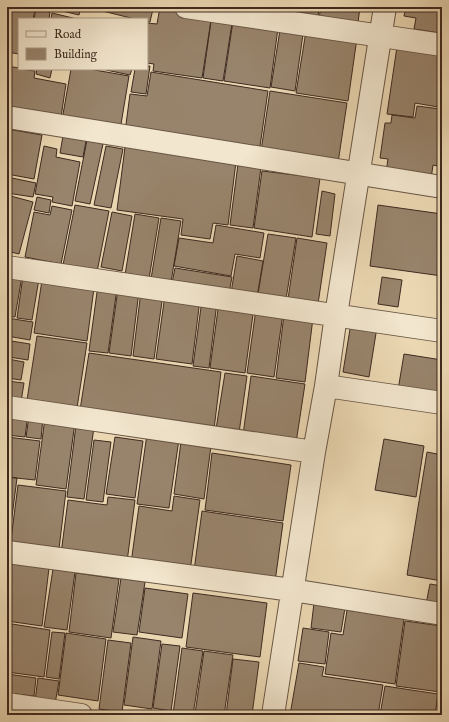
<svg xmlns="http://www.w3.org/2000/svg" width="449" height="722" font-family="'IM FELL English',serif">
  <style>
    .building { fill: #98846c; stroke: #3e2a20 }
    .lines { fill: none; stroke-linecap: round; stroke-linejoin: round }
    .minor-casing { stroke: #695645; stroke-width: 24 }
    .minor { stroke: #f2e6ce; stroke-width: 22 }
  </style>
  <rect width="100%" height="100%" fill="#ebd8b3"/>
  <filter id="stains"><feTurbulence type="fractalNoise" baseFrequency=".005" numOctaves="4"/><feColorMatrix values="0 0 0 0 .2 0 0 0 0 .09 0 0 0 0 .02 0 0 0 .5 -.17"/></filter>
  <radialGradient id="worn" r=".72"><stop offset=".6" stop-color="#630" stop-opacity="0"/><stop offset="1" stop-color="#630" stop-opacity=".3"/></radialGradient>
  <path class="building" d="M13,7H22L35,10L33,19H19V54L7,52V32Z
    M45,7H81L79,15Z
    M86,7H146L153,9L150,22H147V19H135Z
    M160,7H167L212,14L202,78L153,71L154,64L147,63V23L157,24Z
    M285,7H319L318,18L284,13Z
    M321,7H360L358,23L319,18Z
    M406,7H442V23L440,33L414,29L416,18L404,16Z
    M36,9L50,12L49,19H34Z
    M52,13L77,19H51Z
    M212,14L233,17L223,81L203,78Z
    M233,21L278,28L270,88L224,81Z
    M280,30L303,34L295,91L271,87Z
    M306,31L357,38L348,101L296,93Z
    M398,40L442,47V76L438,107L415,103L413,117L387,114Z
    M7,66L19,68V69L35,71L34,78L66,84L61,117L7,108Z
    M147,66H150L146,94L131,92L135,69H147Z
    M37,69H52L50,78L36,74Z
    M71,69H89L129,76L120,130L62,120Z
    M106,69H132L130,75L106,70Z
    M151,72L268,91L259,153L125,132L130,94L147,96Z
    M270,91L347,103L338,163L261,151Z
    M417,106L440,109L438,130L442,131V167L433,165L431,179L386,172L388,159L380,158L385,123H391L392,115L415,118Z
    M7,129L42,135L34,179L7,174Z
    M63,136L86,141L83,157L60,153Z
    M87,140L103,144L90,204L75,201Z
    M44,146L57,149L56,157L80,162L72,206L52,202L53,197L35,194Z
    M106,146L123,149L111,208L94,205Z
    M125,147L236,162L228,225L213,223L210,239L181,235L183,219L117,210Z
    M238,164L261,167L253,228L230,225Z
    M262,171L320,178L312,237L254,228Z
    M7,177L36,183L33,197L7,193Z
    M322,191L335,194L330,236L316,234Z
    M7,195L33,202L19,254L7,251Z
    M37,197L51,200L49,213L34,210Z
    M75,205L109,211L97,272L63,265Z
    M378,205L442,214V276L370,266Z
    M52,206L72,210L61,264L25,257L34,212L50,215Z
    M112,212L132,216L122,271L101,267Z
    M135,214L159,218L149,279L125,275Z
    M161,218L181,221L171,282L151,279Z
    M216,225L264,233L260,258L235,254L231,276L174,266L179,238L213,243Z
    M268,234L296,238L286,299L258,294Z
    M297,238L327,243L318,304L288,299Z
    M237,256L263,261L257,297L231,293Z
    M175,268L232,277L229,293L172,283Z
    M7,273L22,276L15,317L7,316Z
    M23,276L39,279L32,320L17,318Z
    M382,277L402,280L398,307L378,304Z
    M42,280L94,288L87,341L34,333Z
    M98,285L117,288L108,353L89,351Z
    M118,289L139,291L131,356L109,353Z
    M141,291L163,294L154,359L133,356Z
    M165,295L200,299L192,364L156,359Z
    M202,300L217,302L209,368L193,366Z
    M219,302L254,307L245,373L210,368Z
    M256,309L283,313L274,377L247,373Z
    M284,315L313,318L305,382L276,378Z
    M7,318L33,322L30,340L7,336Z
    M351,323L377,327L369,377L343,372Z
    M37,336L87,343L77,408L27,400Z
    M11,341L30,344L28,360L9,357Z
    M89,353L221,372L214,429L80,410Z
    M404,354L442,360V397L398,390Z
    M8,359L24,362L21,380L7,378Z
    M225,373L247,376L239,433L216,429Z
    M251,376L305,384L296,443L243,435Z
    M7,381L24,383L21,402L7,400Z
    M10,412L28,414L25,437L7,435Z
    M29,416L43,418L41,439L26,437Z
    M45,418L75,422L66,489L36,485Z
    M76,425L94,427L84,499L67,497Z
    M147,434L179,439L169,508L137,504Z
    M7,437L40,441L35,480L7,477Z
    M115,437L143,441L135,498L106,494Z
    M384,439L424,446L416,497L375,490Z
    M94,440L111,442L103,502L86,500Z
    M181,442L211,446L204,499L174,494Z
    M427,452L442,455V581L407,575Z
    M212,453L291,465L283,521L205,510Z
    M7,477L17,478L9,540H7Z
    M18,485L66,491L58,557L10,547Z
    M174,496L200,500L190,571L131,563L139,506L172,511Z
    M108,497L135,500L127,562L61,554L68,500L107,505Z
    M202,511L283,523L275,582L194,571Z
    M8,563L49,568L42,626L7,621V571Z
    M53,569L75,572L67,630L44,627Z
    M76,573L119,579L111,638L69,632Z
    M121,578L145,582L137,635L113,632Z
    M430,584L442,586V612L425,609Z
    M145,588L188,594L182,638L139,632Z
    M193,593L267,603L260,657L186,647Z
    M314,603L345,608L341,632L311,628Z
    M347,610L404,619L395,684L325,674L331,633L343,635Z
    M405,621L442,626V680L440,692L396,686Z
    M12,624L50,630L44,677L7,672V658Z
    M303,628L329,632L325,664L298,661Z
    M52,632L65,633L59,679L46,677Z
    M66,633L106,639L98,701L58,695Z
    M133,637L161,641L152,709L124,705Z
    M108,640L131,643L122,712L99,709Z
    M162,644L180,646L171,711L153,708Z
    M182,648L203,651L193,715L173,714Z
    M204,651L233,655L224,715L195,714Z
    M233,659L259,662L252,715H226Z
    M299,663L324,667L322,676L383,685L378,715H290Z
    M7,674L36,678L34,696L7,693Z
    M38,678L59,681L55,704L35,701Z
    M385,686L438,694L435,715H380Z
    M440,694H442V715H437Z"/>
  <g class="lines">
    <g class="minor-casing">
      <path id="minor" d="M186,7L442,45
        M7,117L442,187
        M7,267L442,331
        M326,386L442,403
        M7,407L314,452
        M7,552L292,590L442,614
        M7,704L81,715
        M273,715L314,452L326,386L336,315L385,7"/>
    </g>
    <use href="#minor" class="minor"/>
  </g>
  <rect width="449" height="722" fill="none" stroke="#ebd8b3" stroke-width="24"/>
  <rect x="8" y="8" width="433" height="706" fill="none" stroke="#3e2a20" stroke-width="2"/>
  <rect x="12" y="12" width="425" height="698" fill="none" stroke="#3e2a20"/>
  <rect x="18" y="18" width="130" height="52" fill="#f2e6ce" stroke="#aa9b88"/>
  <rect x="26" y="31" width="20" height="6" fill="#f2e6ce" stroke="#aa9b88"/>
  <text x="54" y="38" font-size="12" fill="#3e2a20">Road</text>
  <rect x="26" y="48" width="20" height="12" fill="#98846c" stroke="#aa9b88"/>
  <text x="54" y="58" font-size="12" fill="#3e2a20">Building</text>
  <rect width="100%" height="100%" filter="url(#stains)"/>
  <rect width="100%" height="100%" fill="url(#worn)"/>
</svg>
